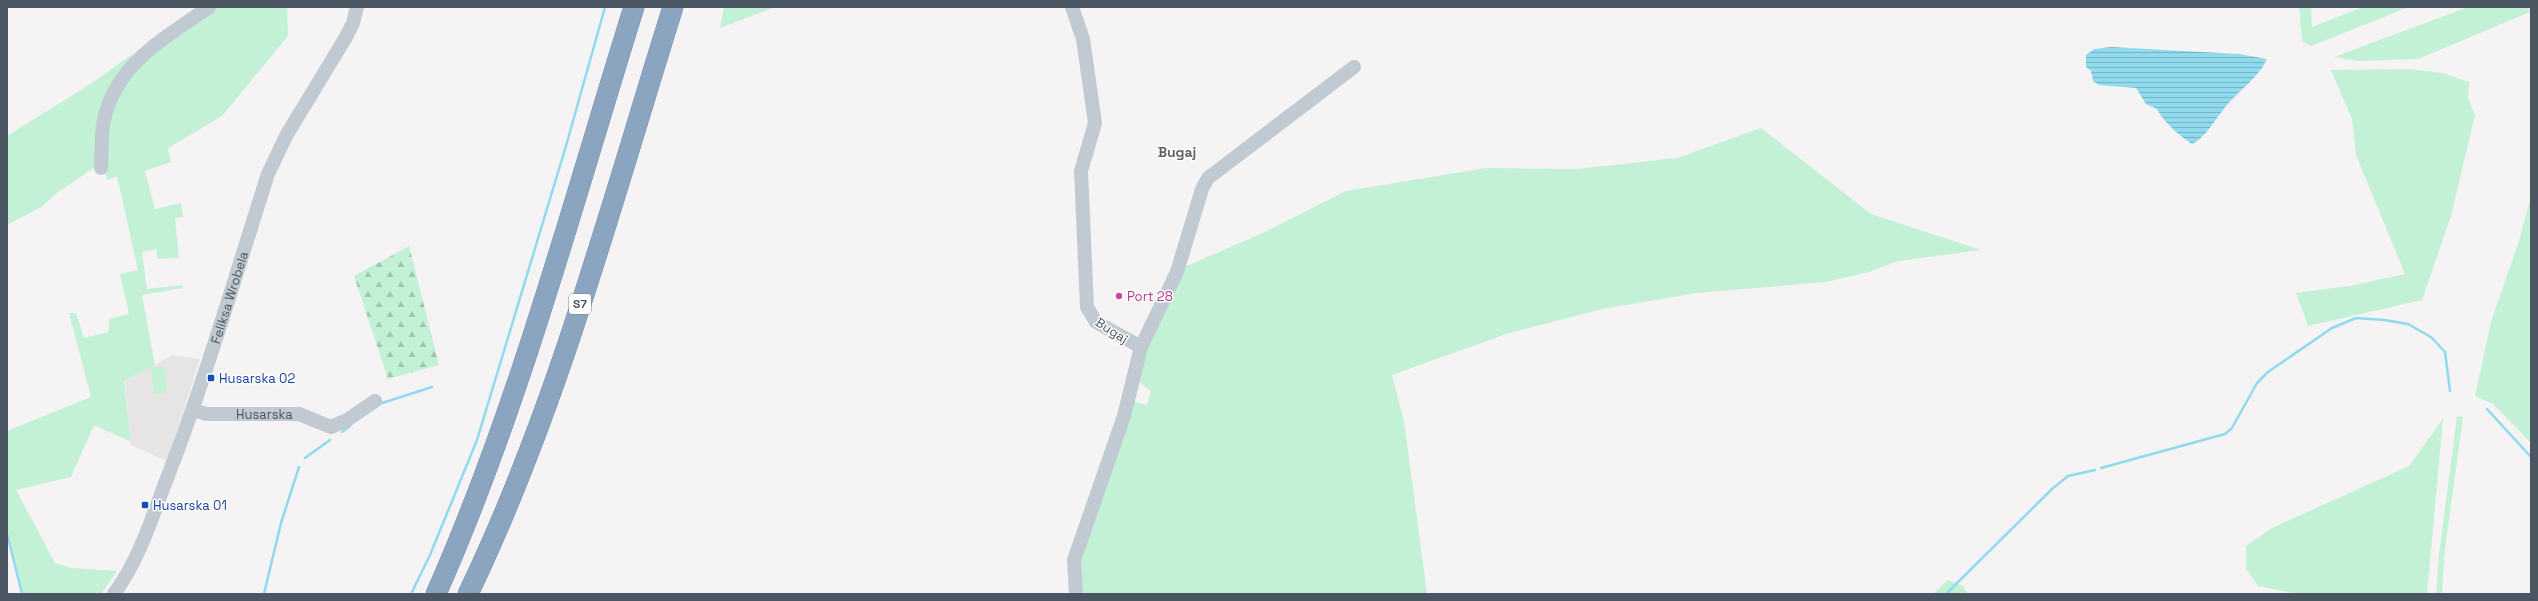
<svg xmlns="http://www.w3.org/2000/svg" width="2538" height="601" font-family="'Space Grotesk',sans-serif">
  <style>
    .education { fill: #e6e4e5 }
    .grass { fill: #c3f1d5 }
    .forest { fill: url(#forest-firs) }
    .water { fill: url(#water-rules) }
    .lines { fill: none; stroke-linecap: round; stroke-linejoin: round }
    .stream { stroke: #90daee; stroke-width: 2.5 }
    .highway-casing { stroke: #7690ad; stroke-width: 21 }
    .minor { stroke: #c1cad2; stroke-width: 14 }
    .highway { stroke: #8ba5c1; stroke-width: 20 }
    .hotel-dot { fill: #d1479c; stroke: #fff; stroke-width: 1.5 }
    .transit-dot { fill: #1a4fb4; stroke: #fff; stroke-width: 1.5 }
    .labels { text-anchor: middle; stroke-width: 3; stroke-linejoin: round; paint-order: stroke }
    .shield { fill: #fff; stroke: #808990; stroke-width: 1 }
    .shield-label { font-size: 12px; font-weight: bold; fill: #4a5661 }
    .hotel-label { font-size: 13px; fill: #b23c85; stroke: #fff; text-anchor: start }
    .street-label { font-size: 13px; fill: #4a5661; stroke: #fff }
    .transit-label { font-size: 13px; fill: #164399; stroke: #fff; text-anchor: start }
    .neighbourhood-label { font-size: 14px; font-weight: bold; fill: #5f6368; stroke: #fff }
  </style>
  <defs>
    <pattern id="forest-firs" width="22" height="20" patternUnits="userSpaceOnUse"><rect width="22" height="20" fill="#c3f1d5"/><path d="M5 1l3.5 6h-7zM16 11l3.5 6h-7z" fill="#a0c6b0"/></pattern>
    <pattern id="water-rules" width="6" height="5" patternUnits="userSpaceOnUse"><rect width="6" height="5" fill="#90daee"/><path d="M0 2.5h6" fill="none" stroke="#78b4c4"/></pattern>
  </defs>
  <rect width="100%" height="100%" fill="#f5f3f3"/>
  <path class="education" d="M173,355L200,359L167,461L131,445L125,381Z"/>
  <path class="grass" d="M213,7H287L288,36L222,116L168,148L171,162L145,171L155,209L181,203L183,217L175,218L179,258L158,259L156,249L142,252L147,289L182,285V288L142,295L155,365L124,381L131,442L94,425L71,477L16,490L55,563L71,568L117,571L101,594H23L7,528V431L91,397L69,313H76L84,338L109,332V319L129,314L120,274L138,270L117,176L107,180L105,171L111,106L130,70Z
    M724,7H775L720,28Z
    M2299,7H2311L2312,27L2363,7H2409L2311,46L2302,41Z
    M2468,7H2529L2530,12L2418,59L2359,61L2334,57Z
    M134,53L114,84L95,167L58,192L41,207L7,225V136L92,83Z
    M2409,69L2442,73L2469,82L2468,98L2475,115L2451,216L2422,300L2308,326L2296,293L2350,286L2405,274L2356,155L2352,119L2331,70Z
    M1761,128L1871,214L1981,250L1898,261L1869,272L1826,282L1696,293L1602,309L1506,334L1392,375L1404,421L1427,594H1080L1077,559L1133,401L1147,405L1151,391L1139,382L1146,350L1182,268L1265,232L1346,191L1486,168L1577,169L1677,158Z
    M2531,196V443L2493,404L2475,396L2491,322L2519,241Z
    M164,367L167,393L154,394L151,368Z
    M2457,416L2463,417L2445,549L2442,594H2436L2439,555Z
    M2443,419L2427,594H2296L2258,586L2246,569V546L2272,528L2409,466Z
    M1948,580L1963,586L1968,594H1933Z"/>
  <path class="forest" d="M409,246L439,365L388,379L354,276Z"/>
  <path class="water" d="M2111,47L2239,54L2267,59C2257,80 2236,92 2223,110C2214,121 2205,138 2192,144C2180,136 2164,123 2157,109L2146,104L2136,88L2099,85L2093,81L2091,71L2086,67V55L2094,49Z"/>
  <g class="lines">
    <path class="stream" d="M379,404L432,387
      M2487,409L2531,457
      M342,432L350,426
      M305,458L330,440
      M2101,468L2225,434L2232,428L2257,383L2268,372L2332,328L2356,318L2384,320L2408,324L2431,337L2445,352L2450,391
      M7,533L22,594
      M264,594L281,523L299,467
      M411,594L430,555L477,440L566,146L605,7
      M1946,594L2052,489L2068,476L2095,470"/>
    <g class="highway-casing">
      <path id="highway" d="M436,594C519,407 573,202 634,7
        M468,594C558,407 611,204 673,7"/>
    </g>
    <g class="minor">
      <path d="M1072,7L1083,39L1095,123L1081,171L1087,307L1096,322L1141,347L1124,416L1074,560L1076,594"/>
      <path d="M101,168C102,154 101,139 103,125C113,65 164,39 209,7"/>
      <path d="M1141,347L1177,272L1202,189L1208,178L1354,67"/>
      <path id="s1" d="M193,410L207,414H299L331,427L347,420L375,401"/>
      <path id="s2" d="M114,594C139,560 151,520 166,481C205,381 235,277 268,174L286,136L346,37L353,23L357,7"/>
    </g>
    <use href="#highway" class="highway"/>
  </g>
  <circle class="hotel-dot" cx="1119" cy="296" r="4"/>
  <g class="transit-dot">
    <rect x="207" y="374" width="8" height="8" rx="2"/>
    <rect x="141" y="501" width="8" height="8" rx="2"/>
  </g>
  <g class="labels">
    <rect class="shield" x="569" y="294" width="22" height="20" rx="3"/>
    <g class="shield-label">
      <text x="580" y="308">S7</text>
    </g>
    <g class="hotel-label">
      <text x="1127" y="301">Port 28</text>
    </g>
    <g class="street-label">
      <text dy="5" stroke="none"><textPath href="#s2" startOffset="319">Feliksa Wrobela</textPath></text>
      <text transform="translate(1112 330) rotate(33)" y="5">Bugaj</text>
      <text dy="5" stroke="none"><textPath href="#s1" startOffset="72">Husarska</textPath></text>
    </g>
    <g class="transit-label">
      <text x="219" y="383">Husarska 02</text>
      <text x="153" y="510">Husarska 01</text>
    </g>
    <g class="neighbourhood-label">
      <text x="1177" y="157">Bugaj</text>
    </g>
  </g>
  <rect width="2538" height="601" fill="none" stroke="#4a5661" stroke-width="16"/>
</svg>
